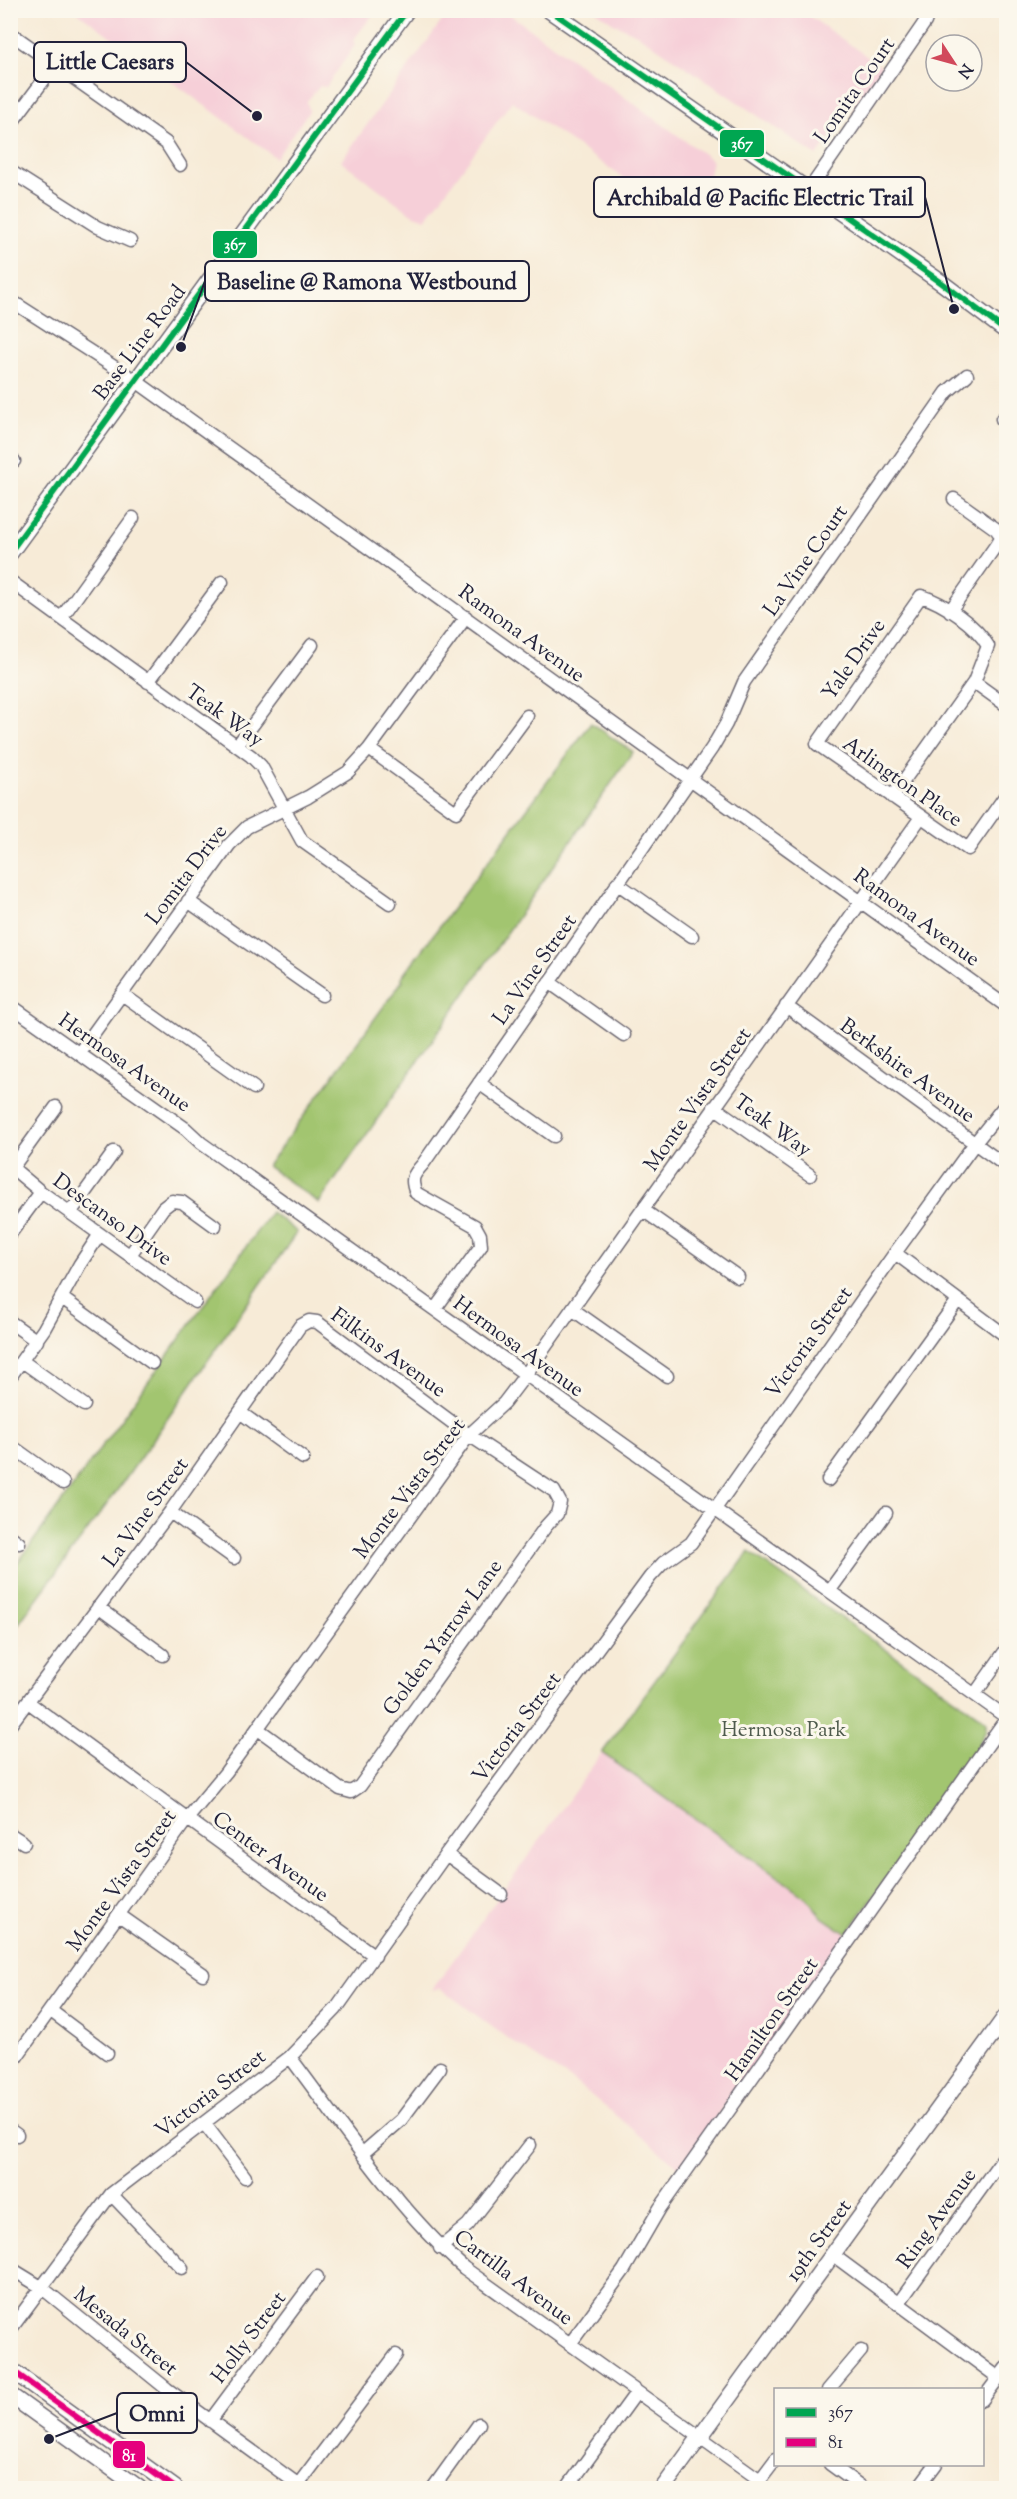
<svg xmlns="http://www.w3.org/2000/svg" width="1017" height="2499" font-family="'Sorts Mill Goudy',serif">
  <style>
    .built { fill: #f6cfd8 }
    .green { fill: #a2c56f; stroke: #627455; stroke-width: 1.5 }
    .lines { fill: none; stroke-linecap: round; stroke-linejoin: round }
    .minor-casing { stroke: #6d6872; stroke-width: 15 }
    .major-casing { stroke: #6d6872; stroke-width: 18 }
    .minor { stroke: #fff; stroke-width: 12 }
    .major { stroke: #fff; stroke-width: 15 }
    .bus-1-casing { stroke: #fbf7ec; stroke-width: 10 }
    .bus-2-casing { stroke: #fbf7ec; stroke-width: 10 }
    .bus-1 { stroke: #00a651; stroke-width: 6 }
    .bus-2 { stroke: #e5007d; stroke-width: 6 }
    .labels { text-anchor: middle; stroke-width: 6; stroke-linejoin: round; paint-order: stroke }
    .street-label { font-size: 21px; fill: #22223b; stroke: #fbf7ec }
    .park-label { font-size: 21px; fill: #4f5b4d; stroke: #fbf7ec }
    .leader { fill: none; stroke: #22223b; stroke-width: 2 }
    .callout-dot { fill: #22223b; stroke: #fbf7ec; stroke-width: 2 }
    .callout { fill: #fbf7ec; stroke: #22223b; stroke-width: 2 }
    .callout-label { font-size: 22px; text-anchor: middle; font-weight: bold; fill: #22223b }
    .line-badge { stroke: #fbf7ec; stroke-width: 2 }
    .badge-label { font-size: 16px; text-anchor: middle; font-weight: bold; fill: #fff }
  </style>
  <rect width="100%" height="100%" fill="#fbf7ec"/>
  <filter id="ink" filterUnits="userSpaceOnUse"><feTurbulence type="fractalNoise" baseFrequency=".0167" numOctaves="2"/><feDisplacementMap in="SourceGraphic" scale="12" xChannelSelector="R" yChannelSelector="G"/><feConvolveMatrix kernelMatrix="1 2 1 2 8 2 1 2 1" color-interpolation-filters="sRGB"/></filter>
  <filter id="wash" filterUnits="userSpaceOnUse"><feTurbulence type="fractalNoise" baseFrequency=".008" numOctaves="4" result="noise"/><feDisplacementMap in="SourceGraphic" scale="24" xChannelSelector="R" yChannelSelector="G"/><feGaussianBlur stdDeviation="1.35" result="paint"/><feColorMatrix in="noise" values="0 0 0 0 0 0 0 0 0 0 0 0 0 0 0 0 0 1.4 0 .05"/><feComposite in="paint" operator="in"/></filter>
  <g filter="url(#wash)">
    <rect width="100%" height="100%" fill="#f7ebd7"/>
    <path class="built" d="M443,10L505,11L712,160L709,175L677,215L512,101L426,219L412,214L341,161L444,18Z
      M76,11H376L353,40L355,45L326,87L320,86L307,101L309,111L276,158Z
      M596,11H802L882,67L817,156L637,34L615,24Z
      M602,1753L806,1897L822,1917L847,1934L680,2168L576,2083L507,2038L440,1988L432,1990Z"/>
    <path class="green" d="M591,723L633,752L319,1203L267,1166L403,980L401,978Z
      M271,1212L297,1232L127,1477L11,1634V1572Z
      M749,1552L986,1721V1730L974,1754L847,1934L822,1917L806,1897L602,1753Z"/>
  </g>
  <g filter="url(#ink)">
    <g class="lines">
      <g class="minor-casing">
        <path id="minor" d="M10,33L166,143L180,165
          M10,125L55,65
          M10,171L98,227L130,241
          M809,190L925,22L929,10
          M10,300L136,381L1006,1006
          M1002,419L1006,422
          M10,459L14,461
          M954,499L996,529L1006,542
          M10,581L251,756L261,766L302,841L390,903
          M950,611L1006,531
          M62,617L133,518
          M148,682L222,582
          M974,682L1006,705
          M237,746L312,645
          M369,749L456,812L527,716
          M892,797L974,682L988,646C976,625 944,603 921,596L817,744L968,849L1006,795
          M617,883L692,936
          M188,901L322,995
          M549,982L624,1035
          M122,994L254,1088
          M10,1005L186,1129L201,1143L1006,1717
          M786,1006L1006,1166
          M80,1052L229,845L247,827L308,797L348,772L369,749L466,617
          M479,1083L554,1136
          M714,1107L810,1175
          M10,1166L41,1192L195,1302
          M12,1168L56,1107
          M643,1210L738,1277
          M70,1213L114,1152
          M10,1234L41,1192
          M895,1253L1006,1336
          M130,1255L163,1208L172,1201L182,1202L215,1226
          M62,1298L152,1363
          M435,1309L481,1246L480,1235L475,1226L416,1193C410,1179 413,1175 423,1164L712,748L726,724L744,682L947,392L967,375
          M572,1309L667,1376
          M10,1322L37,1341
          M22,1361L84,1405
          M10,1377L44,1329L80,1264L100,1234
          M241,1413L303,1458
          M10,1445L63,1483
          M828,1480L958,1300
          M170,1512L234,1558
          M10,1536L19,1543
          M830,1590L886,1513
          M98,1607L163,1655
          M975,1694L1006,1650
          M28,1702L375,1956
          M10,1725L170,1512L300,1326L309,1321L317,1322L469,1435L554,1491L560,1502L557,1514L546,1526L360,1786L351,1792L340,1789L258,1729
          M10,1834L24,1843
          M446,1854L501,1894
          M119,1915L203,1974
          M51,2011L107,2053
          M290,2057C343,2127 398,2210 464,2268L760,2480
          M10,2066L187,1819L226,1772L469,1435L504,1403L526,1374L921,817
          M204,2123L245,2177
          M10,2130L17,2135
          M363,2153L401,2120L440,2068
          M111,2194L182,2268
          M440,2248L468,2225L530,2145
          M833,2255L999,2378
          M10,2268L41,2287L167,2389L303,2488
          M898,2304L1006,2154
          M10,2330L111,2194L290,2057L336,2009L446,1854L650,1577L663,1563L691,1543L895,1253L975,1143L1006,1104
          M570,2344L624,2270L660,2208L1006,1719
          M828,2390L861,2351
          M982,2400L1006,2368
          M210,2421L317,2277
          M830,2464L863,2488
          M298,2485L396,2355
          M433,2488L479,2424
          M567,2488L636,2393
          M754,2488L776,2459
          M918,2488L936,2464"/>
      </g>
      <g class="major-casing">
        <path id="major" d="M549,10L942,283L1006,331
          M10,553L407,10
          M10,2369L175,2488
          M10,2395L139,2488
          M663,2488L1006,2016"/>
      </g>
      <use href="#minor" class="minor"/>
      <use href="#major" class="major"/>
      <g class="bus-1-casing">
        <path id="bus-1" d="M550,10L942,283L1006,331
          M10,552L407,10"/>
      </g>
      <g class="bus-2-casing">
        <path id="bus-2" d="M10,2369L175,2488"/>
      </g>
      <use href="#bus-1" class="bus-1"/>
      <use href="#bus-2" class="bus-2"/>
    </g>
  </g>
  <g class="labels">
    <g class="street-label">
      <text transform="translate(854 90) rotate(-55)" y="7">Lomita Court</text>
      <text transform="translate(139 342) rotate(-53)" y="7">Base Line Road</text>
      <text transform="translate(805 560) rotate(-55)" y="7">La Vine Court</text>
      <text transform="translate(522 633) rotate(36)" y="7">Ramona Avenue</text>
      <text transform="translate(853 659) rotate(-55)" y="7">Yale Drive</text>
      <text transform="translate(225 715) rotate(36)" y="7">Teak Way</text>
      <text transform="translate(903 781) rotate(35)" y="7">Arlington Place</text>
      <text transform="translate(186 874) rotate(-53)" y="7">Lomita Drive</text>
      <text transform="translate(917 917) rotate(36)" y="7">Ramona Avenue</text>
      <text transform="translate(534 969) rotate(-55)" y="7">La Vine Street</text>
      <text transform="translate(125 1062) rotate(35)" y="7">Hermosa Avenue</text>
      <text transform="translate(908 1070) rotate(36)" y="7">Berkshire Avenue</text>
      <text transform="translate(697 1099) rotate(-55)" y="7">Monte Vista Street</text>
      <text transform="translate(773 1125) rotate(36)" y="7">Teak Way</text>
      <text transform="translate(113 1219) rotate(36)" y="7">Descanso Drive</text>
      <text transform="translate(808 1342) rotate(-54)" y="7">Victoria Street</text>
      <text transform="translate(519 1346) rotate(36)" y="7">Hermosa Avenue</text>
      <text transform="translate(389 1352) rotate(36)" y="7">Filkins Avenue</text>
      <text transform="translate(409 1488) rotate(-53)" y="7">Monte Vista Street</text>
      <text transform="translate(145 1512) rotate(-54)" y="7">La Vine Street</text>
      <text transform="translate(442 1637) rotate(-54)" y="7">Golden Yarrow Lane</text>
      <text transform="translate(516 1727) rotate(-53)" y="7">Victoria Street</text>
      <text transform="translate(271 1856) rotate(36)" y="7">Center Avenue</text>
      <text transform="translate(121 1880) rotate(-54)" y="7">Monte Vista Street</text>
      <text transform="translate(771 2019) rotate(-55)" y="7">Hamilton Street</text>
      <text transform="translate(210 2093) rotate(-37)" y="7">Victoria Street</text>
      <text transform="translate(936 2218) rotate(-54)" y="7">Ring Avenue</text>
      <text transform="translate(818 2240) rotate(-54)" y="7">19th Street</text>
      <text transform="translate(514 2277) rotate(37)" y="7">Cartilla Avenue</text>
      <text transform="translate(126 2331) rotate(39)" y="7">Mesada Street</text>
      <text transform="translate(248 2337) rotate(-53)" y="7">Holly Street</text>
    </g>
    <g class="park-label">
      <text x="784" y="1736">Hermosa Park</text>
    </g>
  </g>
  <path class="leader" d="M257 116L186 62M954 309L925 197M181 347L205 281M49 2439L117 2413"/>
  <g class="callout-dot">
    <circle cx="257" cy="116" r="6"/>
    <circle cx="954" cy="309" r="6"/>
    <circle cx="181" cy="347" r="6"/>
    <circle cx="49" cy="2439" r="6"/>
  </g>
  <g class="callout">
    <rect x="34" y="42" width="152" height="40" rx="6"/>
    <rect x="594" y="177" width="331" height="40" rx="6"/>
    <rect x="205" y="261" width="324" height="40" rx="6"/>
    <rect x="117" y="2393" width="80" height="40" rx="6"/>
  </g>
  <g class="callout-label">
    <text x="110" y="69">Little Caesars</text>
    <text x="760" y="205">Archibald @ Pacific Electric Trail</text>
    <text x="367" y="289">Baseline @ Ramona Westbound</text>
    <text x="157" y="2421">Omni</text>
  </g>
  <g class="line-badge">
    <rect x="719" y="129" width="46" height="29" rx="6" fill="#00a651"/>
    <rect x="212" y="230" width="46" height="29" rx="6" fill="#00a651"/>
    <rect x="112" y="2440" width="34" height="29" rx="6" fill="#e5007d"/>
  </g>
  <g class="badge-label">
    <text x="742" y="149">367</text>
    <text x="235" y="250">367</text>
    <text x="129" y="2461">81</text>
  </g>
  <rect width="1017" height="2499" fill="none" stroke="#fbf7ec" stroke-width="36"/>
  <rect x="774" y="2388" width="210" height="78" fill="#fbf7ec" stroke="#a4a2a5" stroke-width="1.5"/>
  <rect x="786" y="2408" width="30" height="9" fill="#00a651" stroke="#a4a2a5" stroke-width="1.5"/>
  <text x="828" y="2418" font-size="18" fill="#22223b">367</text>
  <rect x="786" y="2438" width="30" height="9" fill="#e5007d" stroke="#a4a2a5" stroke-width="1.5"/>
  <text x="828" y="2448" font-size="18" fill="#22223b">81</text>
  <g transform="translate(954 63) rotate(126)"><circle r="28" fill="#fbf7ec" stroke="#a4a2a5" stroke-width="1.5"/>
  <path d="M0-4.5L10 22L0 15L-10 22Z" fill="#d1495b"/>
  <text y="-9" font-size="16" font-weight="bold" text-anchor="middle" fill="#22223b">N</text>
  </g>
</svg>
